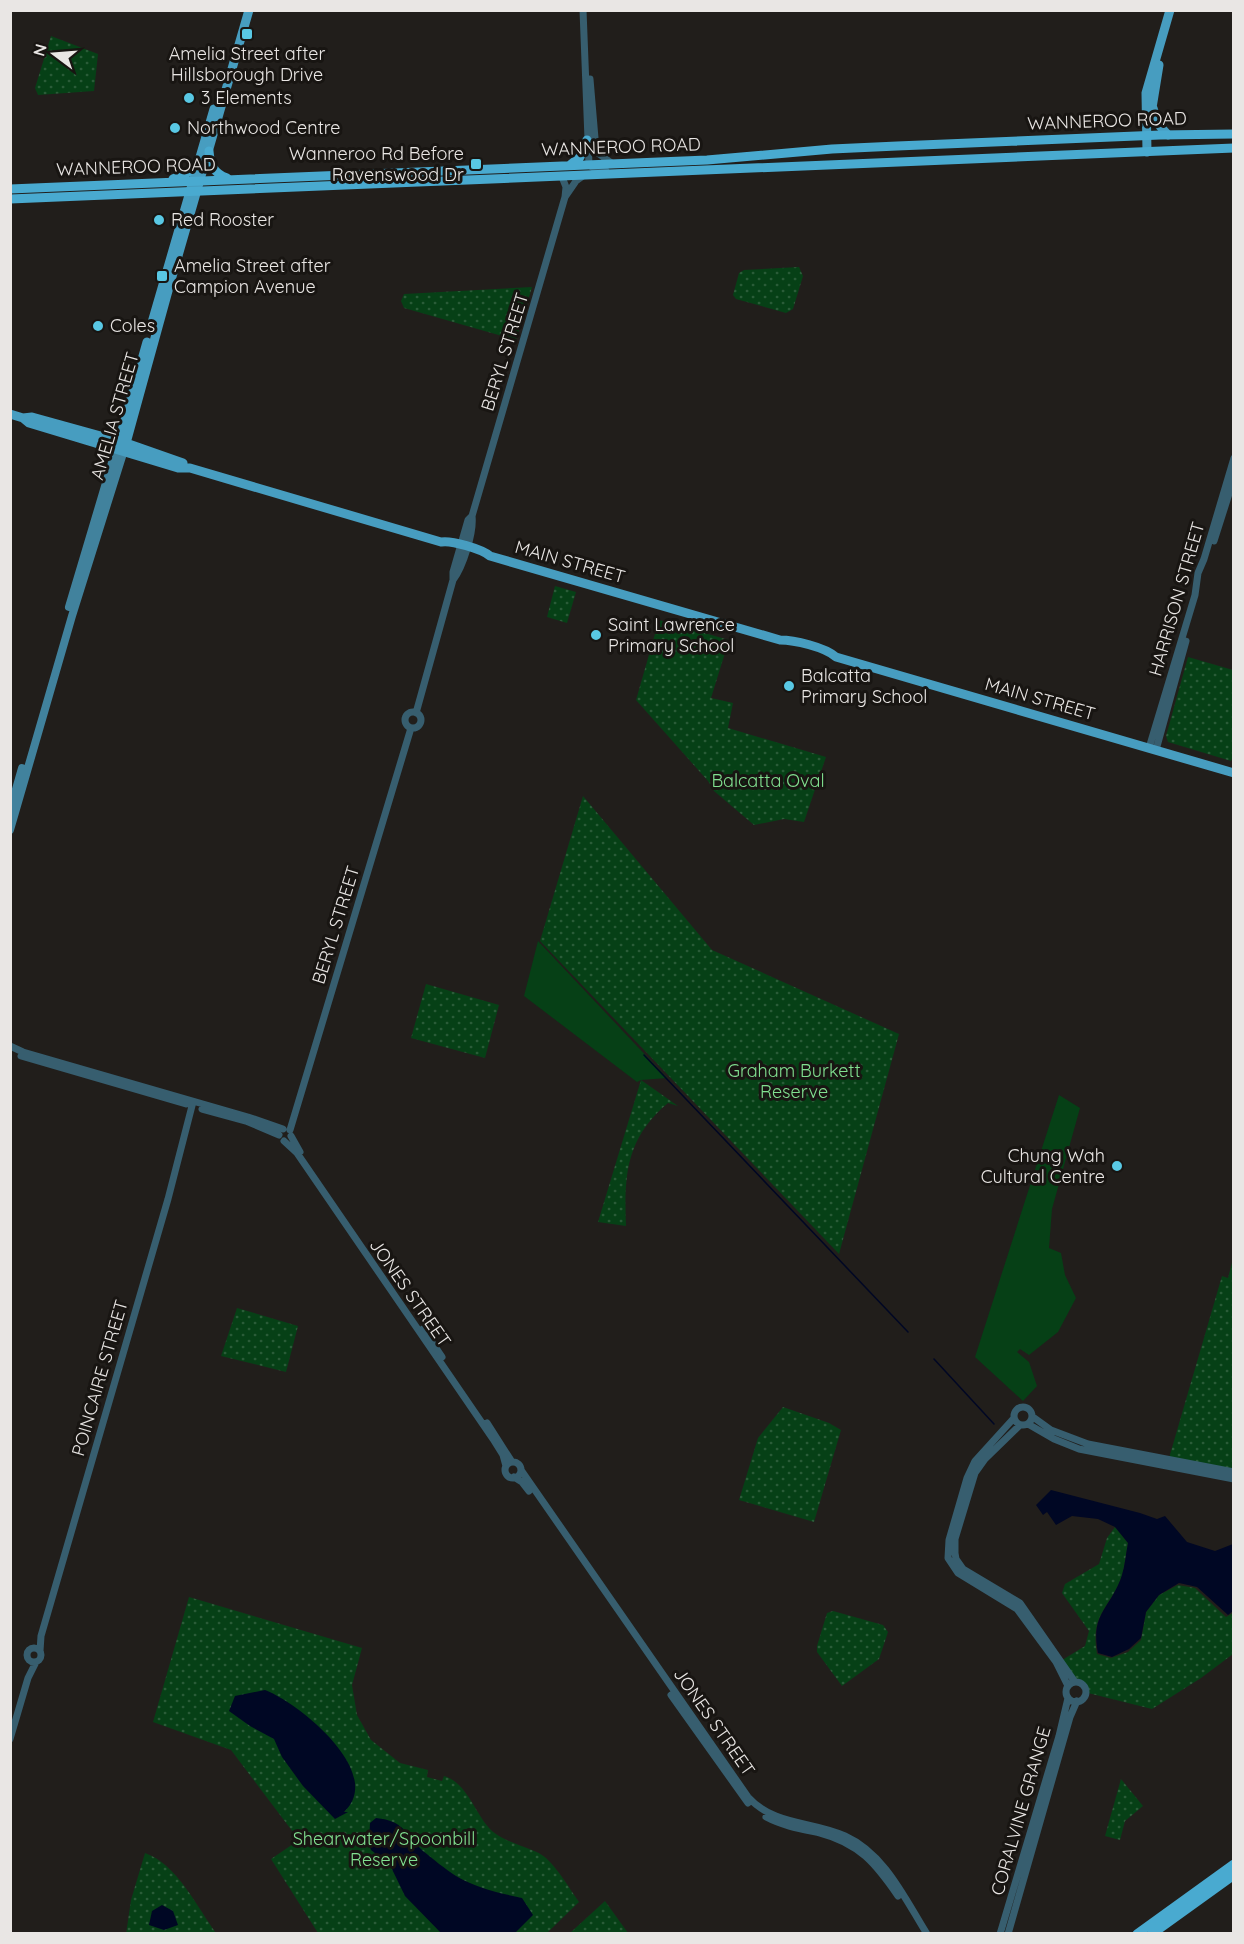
<svg xmlns="http://www.w3.org/2000/svg" width="1244" height="1944" font-family="Quicksand,sans-serif">
  <style>
    .grass { fill: #064016 }
    .park { fill: url(#park-dots) }
    .water { fill: #000724 }
    .lines { fill: none; stroke-linecap: round; stroke-linejoin: round }
    .stream { stroke: #000724; stroke-width: 1.5 }
    .tertiary { stroke: #375e6f; stroke-width: 7 }
    .secondary { stroke: #41829d; stroke-width: 8 }
    .primary { stroke: #479dc0; stroke-width: 9 }
    .trunk { stroke: #49aad0; stroke-width: 9 }
    .poi-dot { fill: #59c8e4; stroke: #181512; stroke-width: 2 }
    .labels { text-anchor: middle; stroke-width: 6; stroke-linejoin: round; paint-order: stroke }
    .poi-label { font-size: 18px; fill: #e9e6e4; stroke: #181512; text-anchor: start }
    .street-label { font-size: 18px; fill: #e9e6e4; stroke: #181512 }
    .park-label { font-size: 18px; fill: #81e090; stroke: #181512 }
  </style>
  <defs>
    <pattern id="park-dots" width="8" height="8" patternUnits="userSpaceOnUse" patternTransform="scale(1.5)"><rect width="8" height="8" fill="#064016"/><path d="M2 2h.1M6 6h.1" fill="none" stroke="#2a5c38" stroke-width="1.8" stroke-linecap="round"/></pattern>
  </defs>
  <rect width="100%" height="100%" fill="#211e1b"/>
  <path class="grass" d="M538,941L667,1078L641,1080L637,1082L524,996Z
    M1059,1095L1080,1108L1052,1209L1049,1248L1061,1253L1065,1275L1076,1298L1058,1332L1029,1355L1020,1349L1017,1352L1029,1362L1037,1386L1023,1401L975,1357Z"/>
  <path class="park" d="M51,36L98,54L94,91L38,95L35,88Z
    M799,267L803,276L793,309L786,313L736,299L733,295L739,273L744,270Z
    M532,287L516,340L404,308L401,301L404,294Z
    M555,586L576,592L567,623L547,617Z
    M659,620L729,640L711,698L733,703L728,728L826,757L804,822L784,819L754,825L714,791L708,781L636,700Z
    M1188,657L1233,670L1234,754L1231,761L1168,742L1166,736Z
    M583,796L712,950L899,1034L839,1254L540,941Z
    M426,984L499,1005L485,1058L411,1038Z
    M641,1080L678,1106L668,1103C626,1138 624,1175 626,1226L598,1222Z
    M1233,1259V1470L1169,1458L1222,1276L1228,1278Z
    M237,1308L298,1326L286,1372L221,1356Z
    M783,1407L829,1423L841,1430L814,1522L739,1500L758,1438Z
    M1115,1527L1128,1543C1126,1554 1125,1565 1122,1576C1110,1609 1090,1613 1097,1654L1111,1658L1128,1652L1141,1640L1146,1612L1159,1595L1178,1585L1195,1588L1226,1617L1233,1613V1654L1201,1678L1152,1709L1088,1693L1087,1685L1081,1680L1070,1678L1059,1662L1085,1646L1089,1631L1062,1593L1065,1584L1099,1564L1107,1538Z
    M189,1597L362,1648L352,1685L357,1715L371,1740L400,1763L428,1770L427,1777L442,1781L444,1776C468,1783 475,1815 492,1831C507,1844 535,1848 546,1858C559,1870 569,1888 579,1902L547,1933H318L271,1859L299,1840L231,1750L153,1722Z
    M833,1611L883,1625L888,1632L879,1659L842,1686L817,1652V1646L827,1613Z
    M1121,1779L1143,1806L1125,1821L1120,1840L1105,1836Z
    M145,1853C177,1864 197,1907 216,1933L126,1934L131,1900Z
    M605,1901L628,1933H570Z"/>
  <path class="water" d="M1051,1490L1140,1513L1157,1519L1165,1516L1187,1542L1215,1551L1233,1544V1611L1228,1615L1197,1587L1179,1583L1159,1595L1146,1612L1141,1638L1129,1649L1112,1657L1098,1653C1090,1612 1111,1609 1122,1575C1125,1565 1126,1553 1128,1543L1115,1527L1098,1519L1072,1516L1056,1525L1047,1512L1043,1515L1036,1505Z
    M265,1690C299,1703 386,1773 344,1812H348L335,1819L303,1786L282,1757L274,1739L250,1726L229,1711L235,1696Z
    M376,1818C405,1821 405,1834 423,1851C433,1859 445,1869 456,1876C476,1888 499,1893 522,1898L533,1915L515,1933H441L405,1896L390,1865L371,1850L369,1844L370,1823Z
    M162,1905L173,1911L178,1925L164,1930L149,1925L152,1911Z"/>
  <g class="lines">
    <path class="stream" d="M644,1055L908,1332
      M934,1359L994,1424"/>
    <path class="tertiary" d="M583,10L589,165L596,170L606,171
      M590,79L596,150L599,154L613,164
      M565,197L576,181L583,176
      M1214,541L1234,478
      M453,580C463,567 474,532 472,516L565,197L566,187L562,177
      M405 720a8 8 0 1 1 16 0a8 8 0 1 1-16 0Z
      M416,713L453,580V572L468,520L472,516
      M1149,748L1195,595L1198,573L1204,559L1234,458
      M1156,750L1186,641
      M10,1046L23,1052L248,1117L283,1129
      M21,1056L186,1104
      M202,1109L246,1121L279,1135
      M290,1130L411,728
      M291,1136L300,1152
      M284,1141L297,1153L493,1439L503,1455L506,1466
      M423,1329L442,1357
      M1014 1416a9 9 0 1 1 18 0a9 9 0 1 1-18 0Z
      M1033,1417L1051,1430L1088,1444L1234,1472
      M1014,1418L975,1461L967,1478L949,1540L948,1558L958,1573L1017,1609L1056,1662L1068,1686
      M487,1423L512,1462
      M1028,1424L1054,1439L1079,1449L1234,1479
      M1020,1425L985,1459L975,1473L955,1539V1553L956,1559L963,1569L1020,1603L1075,1682
      M505 1470a8 8 0 1 1 16 0a8 8 0 1 1-16 0Z
      M521,1470L748,1797C774,1826 813,1821 845,1836C885,1854 905,1899 927,1934
      M514,1477L522,1482L529,1491
      M27 1655a7 7 0 1 1 14 0a7 7 0 1 1-14 0Z
      M40,1651L41,1636L168,1199L193,1102
      M1066 1692a10 10 0 1 1 20 0a10 10 0 1 1-20 0Z
      M671,1695L748,1803
      M10,1739L28,1678L36,1662
      M766,1817C783,1826 801,1829 820,1833C859,1843 876,1864 898,1896
      M1000,1934L1059,1736L1068,1698
      M1008,1934L1070,1717L1077,1701"/>
    <path class="secondary" d="M69,607L117,446
      M10,810L22,768
      M10,830L72,616L125,447"/>
    <path class="primary" d="M1153,108L1158,124L1168,135
      M1151,114L1159,65
      M1147,152L1146,93L1170,10
      M151,326L214,109
      M10,414L23,418L32,417L126,443L183,463
      M23,418L29,423L178,468H190L441,542C451,540 482,549 490,556L780,640C794,640 825,647 836,657L1234,773
      M119,441L147,342
      M126,443L171,280L249,10"/>
    <path class="trunk" d="M209,151C210,164 213,173 227,178
      M570,165L580,157L587,140
      M173,179L187,173L199,161
      M10,189L707,160L832,149L897,146L1160,135L1234,134
      M10,199L1234,148
      M1137,1934L1234,1864
      M1152,1934L1234,1875"/>
  </g>
  <g class="poi-dot">
    <rect x="241" y="28" width="12" height="12" rx="3"/>
    <circle cx="189" cy="98" r="6"/>
    <circle cx="175" cy="128" r="6"/>
    <rect x="470" y="158" width="12" height="12" rx="3"/>
    <circle cx="159" cy="220" r="6"/>
    <rect x="156" y="270" width="12" height="12" rx="3"/>
    <circle cx="98" cy="326" r="6"/>
    <circle cx="596" cy="635" r="6"/>
    <circle cx="789" cy="686" r="6"/>
    <circle cx="1117" cy="1166" r="6"/>
  </g>
  <g class="labels">
    <g class="poi-label">
      <text x="247" y="60" text-anchor="middle">Amelia Street after<tspan x="247" dy="21">Hillsborough Drive</tspan></text>
      <text x="201" y="104">3 Elements</text>
      <text x="187" y="134">Northwood Centre</text>
      <text x="464" y="160" text-anchor="end">Wanneroo Rd Before<tspan x="464" dy="21">Ravenswood Dr</tspan></text>
      <text x="171" y="226">Red Rooster</text>
      <text x="174" y="272">Amelia Street after<tspan x="174" dy="21">Campion Avenue</tspan></text>
      <text x="110" y="332">Coles</text>
      <text x="608" y="631">Saint Lawrence<tspan x="608" dy="21">Primary School</tspan></text>
      <text x="801" y="682">Balcatta<tspan x="801" dy="21">Primary School</tspan></text>
      <text x="1105" y="1162" text-anchor="end">Chung Wah<tspan x="1105" dy="21">Cultural Centre</tspan></text>
    </g>
    <g class="street-label">
      <text transform="translate(1107 121) rotate(-2)" y="6">WANNEROO ROAD</text>
      <text transform="translate(621 147) rotate(-2)" y="6">WANNEROO ROAD</text>
      <text transform="translate(136 167) rotate(-2)" y="6">WANNEROO ROAD</text>
      <text transform="translate(505 352) rotate(-73)" y="6">BERYL STREET</text>
      <text transform="translate(115 416) rotate(-74)" y="6">AMELIA STREET</text>
      <text transform="translate(570 562) rotate(16)" y="6">MAIN STREET</text>
      <text transform="translate(1177 599) rotate(-74)" y="6">HARRISON STREET</text>
      <text transform="translate(1040 699) rotate(16)" y="6">MAIN STREET</text>
      <text transform="translate(336 925) rotate(-73)" y="6">BERYL STREET</text>
      <text transform="translate(410 1293) rotate(55)" y="6">JONES STREET</text>
      <text transform="translate(100 1378) rotate(-74)" y="6">POINCAIRE STREET</text>
      <text transform="translate(714 1722) rotate(55)" y="6">JONES STREET</text>
      <text transform="translate(1021 1811) rotate(-74)" y="6">CORALVINE GRANGE</text>
    </g>
    <g class="park-label">
      <text x="768" y="787">Balcatta Oval</text>
      <text x="794" y="1077">Graham Burkett<tspan x="794" dy="21">Reserve</tspan></text>
      <text x="384" y="1845">Shearwater/Spoonbill<tspan x="384" dy="21">Reserve</tspan></text>
    </g>
  </g>
  <rect width="1244" height="1944" fill="none" stroke="#e9e6e4" stroke-width="24"/>
  <g transform="translate(54 54) rotate(286)" stroke="#181512" stroke-width="4.5" paint-order="stroke">
  <path d="M0-4.5L10 22L0 15L-10 22Z" fill="#e9e6e4"/>
  <text y="-9" font-size="16" font-weight="bold" text-anchor="middle" fill="#e9e6e4">N</text>
  </g>
</svg>
